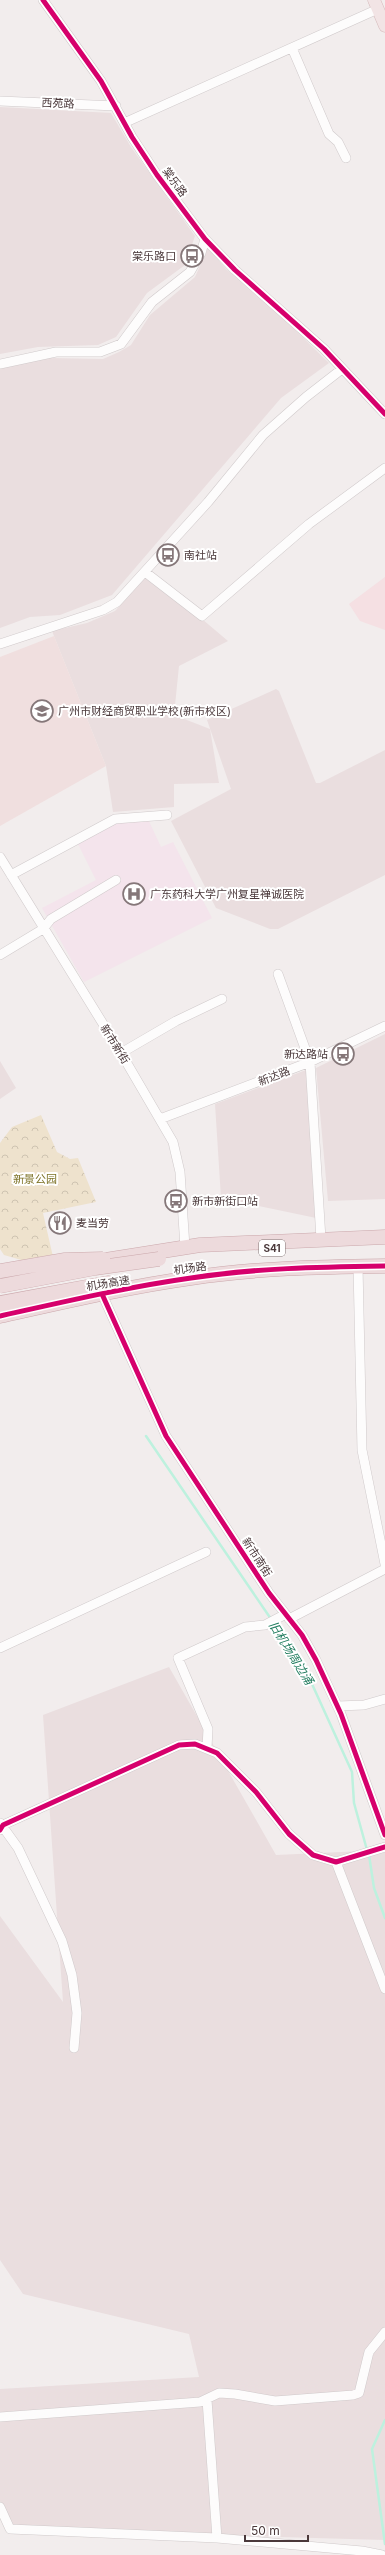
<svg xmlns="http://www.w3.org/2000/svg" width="385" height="2555" font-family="Inter,'Noto Sans SC',sans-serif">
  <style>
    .residential { fill: #eadedf }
    .commercial { fill: #f5e0e3 }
    .education { fill: #f0dfdf }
    .medical { fill: #f4e4ec }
    .forest { fill: url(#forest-crowns) }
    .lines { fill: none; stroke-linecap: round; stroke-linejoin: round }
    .stream { stroke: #bdf1de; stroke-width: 2.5 }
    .minor-casing { stroke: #d0cacb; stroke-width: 10 }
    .major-casing { stroke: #d5babb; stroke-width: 13 }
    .highway-casing { stroke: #cba8ac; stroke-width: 15 }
    .minor { stroke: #fdfcfc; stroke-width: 9 }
    .major { stroke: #f2e4e5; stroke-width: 12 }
    .highway { stroke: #eddadc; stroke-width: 14 }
    .highway-bridge-casing { stroke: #cba8ac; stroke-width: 15; stroke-linecap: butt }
    .highway-bridge { stroke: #eddadc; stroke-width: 14 }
    .cycleway-casing { stroke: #fff; stroke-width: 8 }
    .cycleway { stroke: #d6006c; stroke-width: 5 }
    .labels { text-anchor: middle; stroke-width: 4; stroke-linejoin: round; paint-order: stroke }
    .shield { fill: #fff; stroke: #807475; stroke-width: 1 }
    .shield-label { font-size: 10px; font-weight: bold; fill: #4a383a }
    .street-label { font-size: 11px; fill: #4a383a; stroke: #fff }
    .poi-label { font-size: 11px; fill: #4a383a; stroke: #fff; text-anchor: start }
    .park-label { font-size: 11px; fill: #7e7328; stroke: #fff }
    .water-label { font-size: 12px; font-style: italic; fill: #237e60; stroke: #fff }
  </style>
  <defs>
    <pattern id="forest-crowns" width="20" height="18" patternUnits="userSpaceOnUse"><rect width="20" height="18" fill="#eee2cd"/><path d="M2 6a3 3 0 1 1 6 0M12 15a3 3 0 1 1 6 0" fill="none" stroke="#cec3b1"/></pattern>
  </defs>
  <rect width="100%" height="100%" fill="#f2eded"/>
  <path class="residential" d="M0,107L111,113L131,147L195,236L185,265L147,293L116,337L98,345L38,347L0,354Z
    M208,248L226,269L285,320L329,363L281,398L112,595L60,615L30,617L0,628V366L49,358L103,359L119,352L131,345L150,315L195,277Z
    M145,578L202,619L228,641L179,666L174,715L210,729L219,783L174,784V807L113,812L106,766L52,631L87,623L115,611Z
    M276,689L279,691L316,783H320L385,750V875L278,929H270L216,908L171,821L231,789L207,720Z
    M385,1034V1199L328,1201L316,1068Z
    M0,1061L16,1088L0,1099Z
    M306,1070L316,1218L221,1198L215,1104Z
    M169,1667L276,1855L385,1850V2540L10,2529L0,2505V2389L199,2377L189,2334L23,2294L0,2260V1916L63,2002L43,1715Z"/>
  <path class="commercial" d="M385,577V630L360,621L349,604Z"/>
  <path class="education" d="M54,636L106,766L0,826V657Z"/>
  <path class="medical" d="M148,819L161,847L173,842L212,918L84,982L42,908L96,880L77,842L112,823Z"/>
  <path class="forest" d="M41,1115L57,1152L70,1159L78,1158L96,1202L43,1213L56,1270L4,1255L0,1249V1143L12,1127Z"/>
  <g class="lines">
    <path class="stream" d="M146,1436L271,1619
      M273,1623L307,1673L352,1772L354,1803L367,1850
      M369,1855L374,1888L385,1918
      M385,2420L372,2449L385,2544"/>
    <g class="minor-casing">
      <path id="minor" d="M43,0L101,81L132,137L157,175L205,239L235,270L324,349L385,414
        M292,48L329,134L338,142L346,158
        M0,101L116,106
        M124,123L378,9
        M0,364L56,352H100L121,344L152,302L190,272L201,253L205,239
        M145,572L202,616L309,524L385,468
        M0,644L103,610L117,602L208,502L263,435L306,397L342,369
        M0,857L121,1053L173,1142L180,1172L185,1247
        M11,875L115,819L167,815
        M0,955L43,929L51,919L116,880
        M278,974L310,1062L321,1239
        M121,1053L176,1021L222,999
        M160,1119L310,1062L385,1026
        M358,1266L362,1450L385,1564
        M102,1294L166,1436L269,1593L302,1635L316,1660L341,1714L385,1835
        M289,1619L385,1569
        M0,1648L206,1552
        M338,1706L364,1705L385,1699
        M207,1748L208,1729L178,1658L245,1627L265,1625L284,1615
        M0,1823L18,1848L62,1941L72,1975L77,2013L74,2048
        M0,1830L3,1825L179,1745L195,1744L217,1753L256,1792L289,1834L313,1855L336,1862L385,1847
        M336,1862L385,1989
        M207,2400L217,2538
        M0,2417L200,2402L219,2393L235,2394L275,2401L353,2395L359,2393L369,2352L385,2332
        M0,2507L10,2529L217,2538L362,2551
        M363,2555L362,2551L382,2555"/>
    </g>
    <g class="major-casing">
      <path id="major" d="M374,0L385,26"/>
    </g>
    <g class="highway-casing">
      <path id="highway" d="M93,1262L200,1245L385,1237
        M0,1303L108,1283
        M0,1316C63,1302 127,1287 191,1278C255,1268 320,1267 385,1266"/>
    </g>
    <use href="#minor" class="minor"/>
    <use href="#major" class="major"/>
    <use href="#highway" class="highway"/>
    <g class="highway-bridge-casing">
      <path id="highway-bridge" d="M0,1271L65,1260L103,1259
        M0,1286L95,1268L159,1259"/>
    </g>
    <use href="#highway-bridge" class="highway-bridge"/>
    <g class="cycleway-casing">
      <path id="cycleway" d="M43,0L101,81L132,137L157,175L205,239L235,270L324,349L385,414
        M102,1294L166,1436L269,1593L302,1635L316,1660L341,1714L385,1835
        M0,1316C63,1302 127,1287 191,1278C255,1268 320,1267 385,1266
        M0,1830L3,1825L179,1745L195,1744L217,1753L256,1792L289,1834L313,1855L336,1862L385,1847"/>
    </g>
    <use href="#cycleway" class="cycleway"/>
  </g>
  <defs>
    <g id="bus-ring" transform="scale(1.15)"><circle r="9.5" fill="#fff" stroke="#857779" stroke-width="1.5"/><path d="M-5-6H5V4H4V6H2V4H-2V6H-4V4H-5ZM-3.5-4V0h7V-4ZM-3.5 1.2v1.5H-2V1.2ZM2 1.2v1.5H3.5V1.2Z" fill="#857779"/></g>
    <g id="school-ring" transform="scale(1.15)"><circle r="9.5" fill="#fff" stroke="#857779" stroke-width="1.5"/><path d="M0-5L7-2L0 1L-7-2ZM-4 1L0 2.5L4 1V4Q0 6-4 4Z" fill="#857779"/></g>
    <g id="hospital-ring" transform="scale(1.15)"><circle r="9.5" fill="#fff" stroke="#857779" stroke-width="1.5"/><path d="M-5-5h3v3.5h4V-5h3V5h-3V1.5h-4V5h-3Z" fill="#857779"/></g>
    <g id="restaurant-ring" transform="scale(1.15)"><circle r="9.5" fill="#fff" stroke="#857779" stroke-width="1.5"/><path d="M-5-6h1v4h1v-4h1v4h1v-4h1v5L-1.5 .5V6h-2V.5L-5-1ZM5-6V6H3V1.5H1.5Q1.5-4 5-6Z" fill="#857779"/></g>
  </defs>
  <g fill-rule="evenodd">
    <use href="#bus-ring" x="192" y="256"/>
    <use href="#bus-ring" x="168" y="555"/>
    <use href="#school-ring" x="42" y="711"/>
    <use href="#hospital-ring" x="134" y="894"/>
    <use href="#bus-ring" x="343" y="1054"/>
    <use href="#bus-ring" x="176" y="1201"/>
    <use href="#restaurant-ring" x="60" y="1223"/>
  </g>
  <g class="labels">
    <rect class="shield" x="259" y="1240" width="26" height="16" rx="3"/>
    <g class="shield-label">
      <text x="272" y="1252">S41</text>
    </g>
    <g class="street-label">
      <text transform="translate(58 103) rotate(3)" y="4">西苑路</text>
      <text transform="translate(175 182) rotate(54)" y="4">棠乐路</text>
      <text transform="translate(115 1044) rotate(58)" y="4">新市新街</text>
      <text transform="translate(274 1076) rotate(-21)" y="4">新达路</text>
      <text transform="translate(190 1268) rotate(-8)" y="4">机场路</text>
      <text transform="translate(108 1283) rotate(-9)" y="4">机场高速</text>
      <text transform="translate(257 1557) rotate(57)" y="4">新市南街</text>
    </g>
    <g class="poi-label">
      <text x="176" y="260" text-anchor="end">棠乐路口</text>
      <text x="184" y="559">南社站</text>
      <text x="58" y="715">广州市财经商贸职业学校(新市校区)</text>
      <text x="150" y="898">广东药科大学广州复星禅诚医院</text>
      <text x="328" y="1058" text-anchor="end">新达路站</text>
      <text x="192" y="1205">新市新街口站</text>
      <text x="76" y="1227">麦当劳</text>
    </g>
    <g class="park-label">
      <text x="35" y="1183">新景公园</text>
    </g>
    <g class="water-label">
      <text transform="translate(291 1653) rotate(58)" y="4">旧机场周边涌</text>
    </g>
  </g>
  <path d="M245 2535v6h63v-6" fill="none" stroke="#4a383a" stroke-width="2"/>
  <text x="251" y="2535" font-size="12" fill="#4a383a" stroke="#ffffff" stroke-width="3" paint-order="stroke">50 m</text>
</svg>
